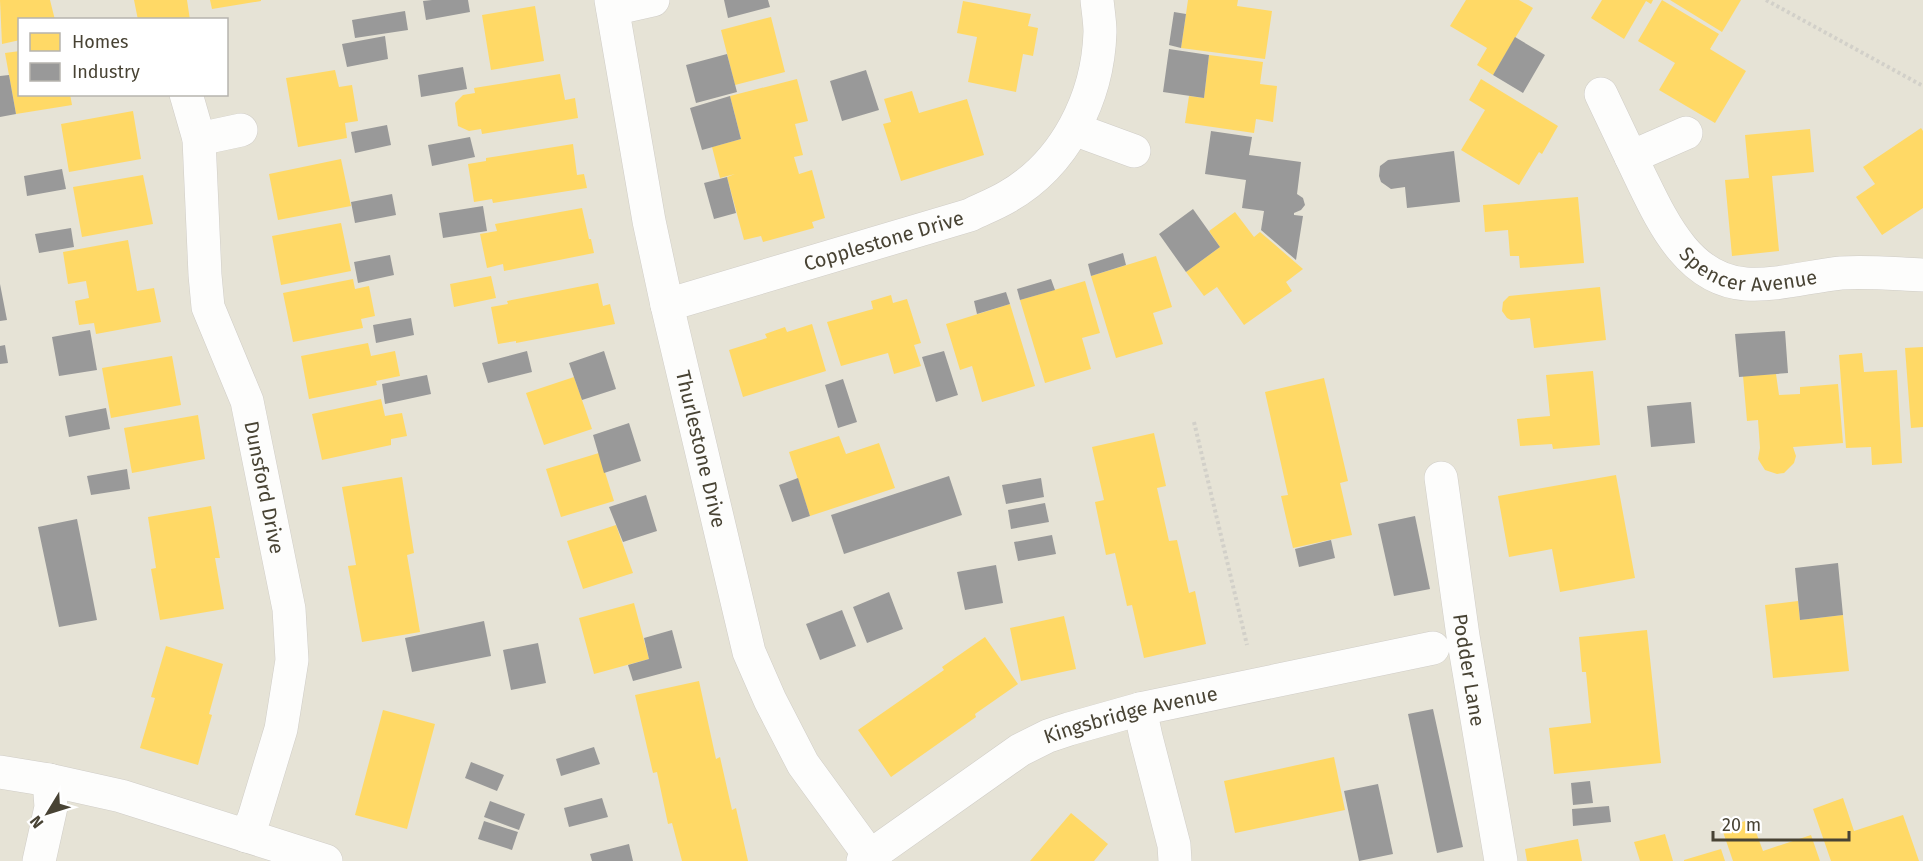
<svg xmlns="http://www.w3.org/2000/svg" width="1923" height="861" font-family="'Fira Sans',sans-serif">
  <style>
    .residential { fill: #e6e3d6; fill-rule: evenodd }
    .homes { fill: #ffd966 }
    .industry { fill: #999 }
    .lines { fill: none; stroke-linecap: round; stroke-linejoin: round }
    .minor-casing { stroke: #d0cdc7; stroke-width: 34 }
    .path { stroke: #d2d0c9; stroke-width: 4; stroke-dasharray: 3 3; stroke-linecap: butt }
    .minor { stroke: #fdfdfc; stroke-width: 33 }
    .labels { text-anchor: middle; stroke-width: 6; stroke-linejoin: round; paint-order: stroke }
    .street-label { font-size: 20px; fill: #484334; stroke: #fff }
  </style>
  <rect width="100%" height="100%" fill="#f2f0ea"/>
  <path class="residential" d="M0,0H1923V861H0ZM20,20H226V94H20Z"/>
  <path class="homes" d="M0,0H50L55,20H20V40L2,44Z
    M134,0H187L190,20H138Z
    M210,0H261V1L212,9Z
    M1188,0H1238L1237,6L1272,11L1265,59L1181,48Z
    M1466,0H1519L1533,8L1493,75L1477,65L1487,48L1450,26Z
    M1602,0H1653L1651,4L1646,1L1624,39L1591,18Z
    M1662,0L1719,34L1710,49L1746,71L1715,123L1659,90L1675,63L1638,41Z
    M1670,0H1741L1722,32Z
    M963,1L1031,14L1028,26L1038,28L1033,56L1023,54L1016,92L968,82L977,37L957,33Z
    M535,6L544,61L491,70L482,15Z
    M771,17L785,72L735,85L721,30Z
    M20,51V94H70L72,105L16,114L5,53Z
    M1209,55L1263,62L1260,84L1277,86L1273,122L1256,119L1254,133L1185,123L1189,96L1204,98Z
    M335,70L339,87L352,85L358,121L345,123L347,138L298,147L286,78Z
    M560,74L565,100L575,98L578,118L482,134L481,129L469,131L458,126L455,103L463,95L475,93L474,88Z
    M797,79L808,121L795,124L803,155L794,157L799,174L812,170L825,218L812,222L814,228L763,242L761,236L744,240L727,177L735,174L720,178L712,147L741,139L730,96Z
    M1481,79L1558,126L1542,154L1539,152L1519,185L1461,150L1485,110L1469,100Z
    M912,91L919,113L967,99L984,155L901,181L883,124L891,122L884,99Z
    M133,111L141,159L69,172L61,124Z
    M1921,128L1923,131V208L1882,235L1856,197L1875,184L1863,167Z
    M1810,129L1814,172L1772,176L1779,251L1732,256L1725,180L1749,178L1745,135Z
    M573,144L577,175L584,174L587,188L493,203L492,199L474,202L468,164L486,161V158Z
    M341,159L351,206L278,220L269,174Z
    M143,175L153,224L82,237L73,187Z
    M1578,197L1584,263L1520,268L1519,256H1510L1508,230L1485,232L1483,205Z
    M582,208L589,239H591L594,253L504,271L503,264L487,268L480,234L497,231L495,224Z
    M1235,212L1254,237L1260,232L1303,269L1286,282L1292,291L1244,325L1217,287L1204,296L1186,272L1220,247L1209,231Z
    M341,223L351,271L281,285L272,236Z
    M128,240L137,291L154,288L161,322L96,334L94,323L79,325L75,301L89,298L86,281L68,284L63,252Z
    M1156,256L1172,307L1153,313L1163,344L1116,358L1091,276Z
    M491,276L496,298L454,307L450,284Z
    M353,279L355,289L369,286L375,316L361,319L363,328L293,342L283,293Z
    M1085,281L1100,333L1082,338L1091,369L1045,383L1020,300Z
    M598,283L603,306L610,304L615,324L516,343V341L498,344L491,307L508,304L507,301Z
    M1600,287L1606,340L1534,348L1530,318L1511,320L1507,318L1502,311L1503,302L1509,296Z
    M891,295L893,303L907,299L921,343L914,345L921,366L894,374L888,353L841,366L827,322L873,309L871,301Z
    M1010,304L1035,386L982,402L972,366L960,370L946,324Z
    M812,324L826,371L743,397L729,350L767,338L765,334L785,327L787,332Z
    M368,343L371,356L395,351L400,376L376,381L377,385L309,399L301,356Z
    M1923,347V427L1911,428L1905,348Z
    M1862,353L1864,372L1897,370L1902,463L1872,465L1871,447L1846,448L1839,355Z
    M172,356L181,405L111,418L102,368Z
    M1593,371L1600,445L1553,449L1552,444L1520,446L1517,419L1550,416L1546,375Z
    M1776,374L1779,395L1800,394V387L1838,384L1843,443L1793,447L1796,456L1794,463L1784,473L1777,474L1765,470L1758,459L1760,448L1758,420L1747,421L1743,376Z
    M574,377L592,429L544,445L526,393Z
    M1324,378L1348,481L1340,483L1352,535L1293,548L1281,496L1288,495L1265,392Z
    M381,399L385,416L402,413L407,436L391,439V445L322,460L312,414Z
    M198,415L205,459L132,473L124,428Z
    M1154,433L1166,486L1157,488L1169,541L1177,540L1189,593L1195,591L1206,644L1144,658L1132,605L1127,606L1115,553L1106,555L1095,502L1104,500L1092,447Z
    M839,436L846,454L879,443L895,488L810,516L789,452Z
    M599,453L614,501L561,517L546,469Z
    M1616,475L1635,578L1560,592L1552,549L1509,557L1498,496Z
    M402,477L414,553L407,555L420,632L362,642L348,566L356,565L342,487Z
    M211,506L220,558H215L224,609L160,620L151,569L156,568L148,517Z
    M616,525L633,573L583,589L567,541Z
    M1798,601L1800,620L1843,615L1849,671L1773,678L1765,605Z
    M634,603L649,659L594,674L579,618Z
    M1064,616L1076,669L1021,681L1010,628Z
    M1647,630L1661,763L1554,774L1549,728L1591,723L1586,672H1582L1579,637Z
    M985,637L1018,684L975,714L976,717L891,777L858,730L944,670L942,667Z
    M166,646L223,664L209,714L212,715L198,765L140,748L155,698L151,697Z
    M699,681L716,759L720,757L732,810L736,808L748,861H682L672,823L668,824L657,772L653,773L635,695Z
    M383,710L435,724L407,829L355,815Z
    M1334,757L1345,810L1235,833L1224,781Z
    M1843,798L1854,831L1903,815L1919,861H1831L1813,809Z
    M1071,813L1108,844L1094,861H1030Z
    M1751,819L1763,851L1811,835L1820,861H1733L1722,829Z
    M1665,834L1673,861H1640L1634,842Z
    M1578,839L1582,861H1527L1525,849Z
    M1721,849L1725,861H1684V860Z"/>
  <path class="industry" d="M432,0H468L470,12L426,20L423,1Z
    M724,0H768L770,7L728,18Z
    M405,11L408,30L355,38L352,20Z
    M1174,12L1186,14L1181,48L1169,45Z
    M385,36L388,59L347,67L342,44Z
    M1515,37L1545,55L1523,93L1493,75Z
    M1169,49L1209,55L1204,98L1163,92Z
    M727,54L737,92L696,103L686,65Z
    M463,67L467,89L421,97L418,75Z
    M866,70L879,110L842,121L830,81Z
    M9,75L16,114L0,117V76Z
    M730,96L741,139L702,150L690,108Z
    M387,125L391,145L355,153L351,132Z
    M1211,131L1252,137L1249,155L1301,162L1297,194L1303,198L1305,205L1301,210L1294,213V215L1303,216L1296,260L1261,230L1264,211L1242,208L1246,180L1205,174Z
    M470,137L475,157L432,166L428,145Z
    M1454,151L1460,202L1407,208L1405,187L1391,189L1381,182L1379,176L1380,166L1388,160Z
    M62,169L66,189L27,196L24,176Z
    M727,177L736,213L714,219L704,183Z
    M392,194L396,215L355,223L351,202Z
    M483,206L487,231L443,238L439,213Z
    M1193,209L1220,247L1186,272L1159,234Z
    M71,228L74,247L39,253L35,234Z
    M1123,253L1126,265L1091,276L1088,264Z
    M390,255L394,275L358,283L354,262Z
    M1051,279L1055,290L1020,300L1017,289Z
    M0,284L7,320L0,321Z
    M1006,292L1010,304L977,314L974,301Z
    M411,318L414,335L376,343L373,325Z
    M90,330L97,370L59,376L52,337Z
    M1785,331L1788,373L1739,377L1735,334Z
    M5,345L8,363L0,364V346Z
    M527,351L532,372L488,383L482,363Z
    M604,351L616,389L582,400L569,363Z
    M944,351L958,395L936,402L922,357Z
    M427,375L431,394L385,404L382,384Z
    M843,379L857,422L838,428L825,385Z
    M1691,402L1695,443L1651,447L1647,406Z
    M106,408L110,429L69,437L65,416Z
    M629,423L641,461L604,473L593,435Z
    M127,469L130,489L91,495L87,476Z
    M949,476L962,515L844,554L831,515Z
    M798,478L810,516L792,522L779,485Z
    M1041,478L1044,497L1006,504L1002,485Z
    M646,495L657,531L623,542L609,507Z
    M1045,503L1049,522L1011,529L1008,510Z
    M1415,516L1430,589L1394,596L1378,524Z
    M77,519L97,620L59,627L38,527Z
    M1052,535L1056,554L1018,561L1014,542Z
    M1331,540L1335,558L1299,567L1295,549Z
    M1838,563L1843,615L1800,620L1795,568Z
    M996,565L1003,603L965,610L957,572Z
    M889,592L903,629L867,643L853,607Z
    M842,610L856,646L820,660L806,624Z
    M484,621L491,656L412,672L405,638Z
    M672,630L682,668L633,681L628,665L649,659L644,638Z
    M538,643L546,683L511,690L503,650Z
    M1433,709L1463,847L1437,853L1408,714Z
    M594,747L600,764L561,776L556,759Z
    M471,762L504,775L497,791L465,778Z
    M1590,781L1593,803L1573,805L1571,783Z
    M1378,784L1393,854L1359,861L1344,791Z
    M602,798L608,817L569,827L564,808Z
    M490,801L525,814L519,830L484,817Z
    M1609,806L1611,822L1573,826L1572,809Z
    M484,821L518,832L512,850L478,839Z
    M629,844L633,861H592L590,854Z"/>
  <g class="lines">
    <g class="minor-casing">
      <g id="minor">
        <path id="s1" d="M611,0L649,221L667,305L749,652L770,700L803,764L870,856"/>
        <path d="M613,9L653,0"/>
        <path id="s2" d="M186,94L199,139L205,275L208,307L247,401L289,609L292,660L281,729L254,818L246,836"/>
        <path id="s3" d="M1601,94C1614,121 1627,149 1640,176C1662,221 1688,280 1746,284C1778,286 1810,276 1841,273C1868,271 1896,274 1923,275"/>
        <path d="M1074,129L1134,151"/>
        <path d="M199,139L241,130"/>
        <path d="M1631,157L1686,133"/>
        <path id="s4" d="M667,305L970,215C982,209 995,204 1007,197C1065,164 1098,98 1100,32C1100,22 1098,10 1097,0"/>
        <path id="s5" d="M1441,478L1463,636L1501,861"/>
        <path d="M1140,709L1146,737L1174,845L1175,861"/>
        <path d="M0,772L49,780L121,796L326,861"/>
        <path d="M39,861L51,807L49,780"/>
        <path id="s6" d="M863,861L1020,750L1048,736L1069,729L1140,709L1433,648"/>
      </g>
    </g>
    <path class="path" d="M1766,0L1923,86
      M1194,422L1247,645"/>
    <use href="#minor" class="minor"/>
  </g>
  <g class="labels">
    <g class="street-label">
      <text dy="7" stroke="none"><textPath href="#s4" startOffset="226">Copplestone Drive</textPath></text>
      <text dy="7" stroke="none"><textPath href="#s3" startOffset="249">Spencer Avenue</textPath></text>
      <text dy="7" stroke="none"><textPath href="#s1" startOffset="458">Thurlestone Drive</textPath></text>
      <text dy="7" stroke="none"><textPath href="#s2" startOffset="405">Dunsford Drive</textPath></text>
      <text dy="7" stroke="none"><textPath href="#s5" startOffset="194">Podder Lane</textPath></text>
      <text dy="7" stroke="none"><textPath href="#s6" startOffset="309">Kingsbridge Avenue</textPath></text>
    </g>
  </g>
  <rect x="18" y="18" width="210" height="78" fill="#ffffff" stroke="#b6b4ae" stroke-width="1.5"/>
  <rect x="30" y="33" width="30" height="18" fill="#ffd966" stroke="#b6b4ae" stroke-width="1.5"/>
  <text x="72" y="48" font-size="18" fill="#484334">Homes</text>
  <rect x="30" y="63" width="30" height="18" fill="#999999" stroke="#b6b4ae" stroke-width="1.5"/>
  <text x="72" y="78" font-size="18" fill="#484334">Industry</text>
  <g transform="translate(48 813) rotate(232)" stroke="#ffffff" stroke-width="4.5" paint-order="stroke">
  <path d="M0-4.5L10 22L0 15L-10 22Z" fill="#484334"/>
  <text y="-9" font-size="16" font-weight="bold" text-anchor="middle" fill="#484334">N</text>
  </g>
  <path d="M1713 831v9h136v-9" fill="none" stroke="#484334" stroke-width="3"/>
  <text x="1722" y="831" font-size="18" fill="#484334" stroke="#ffffff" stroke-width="4.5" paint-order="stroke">20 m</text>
</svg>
